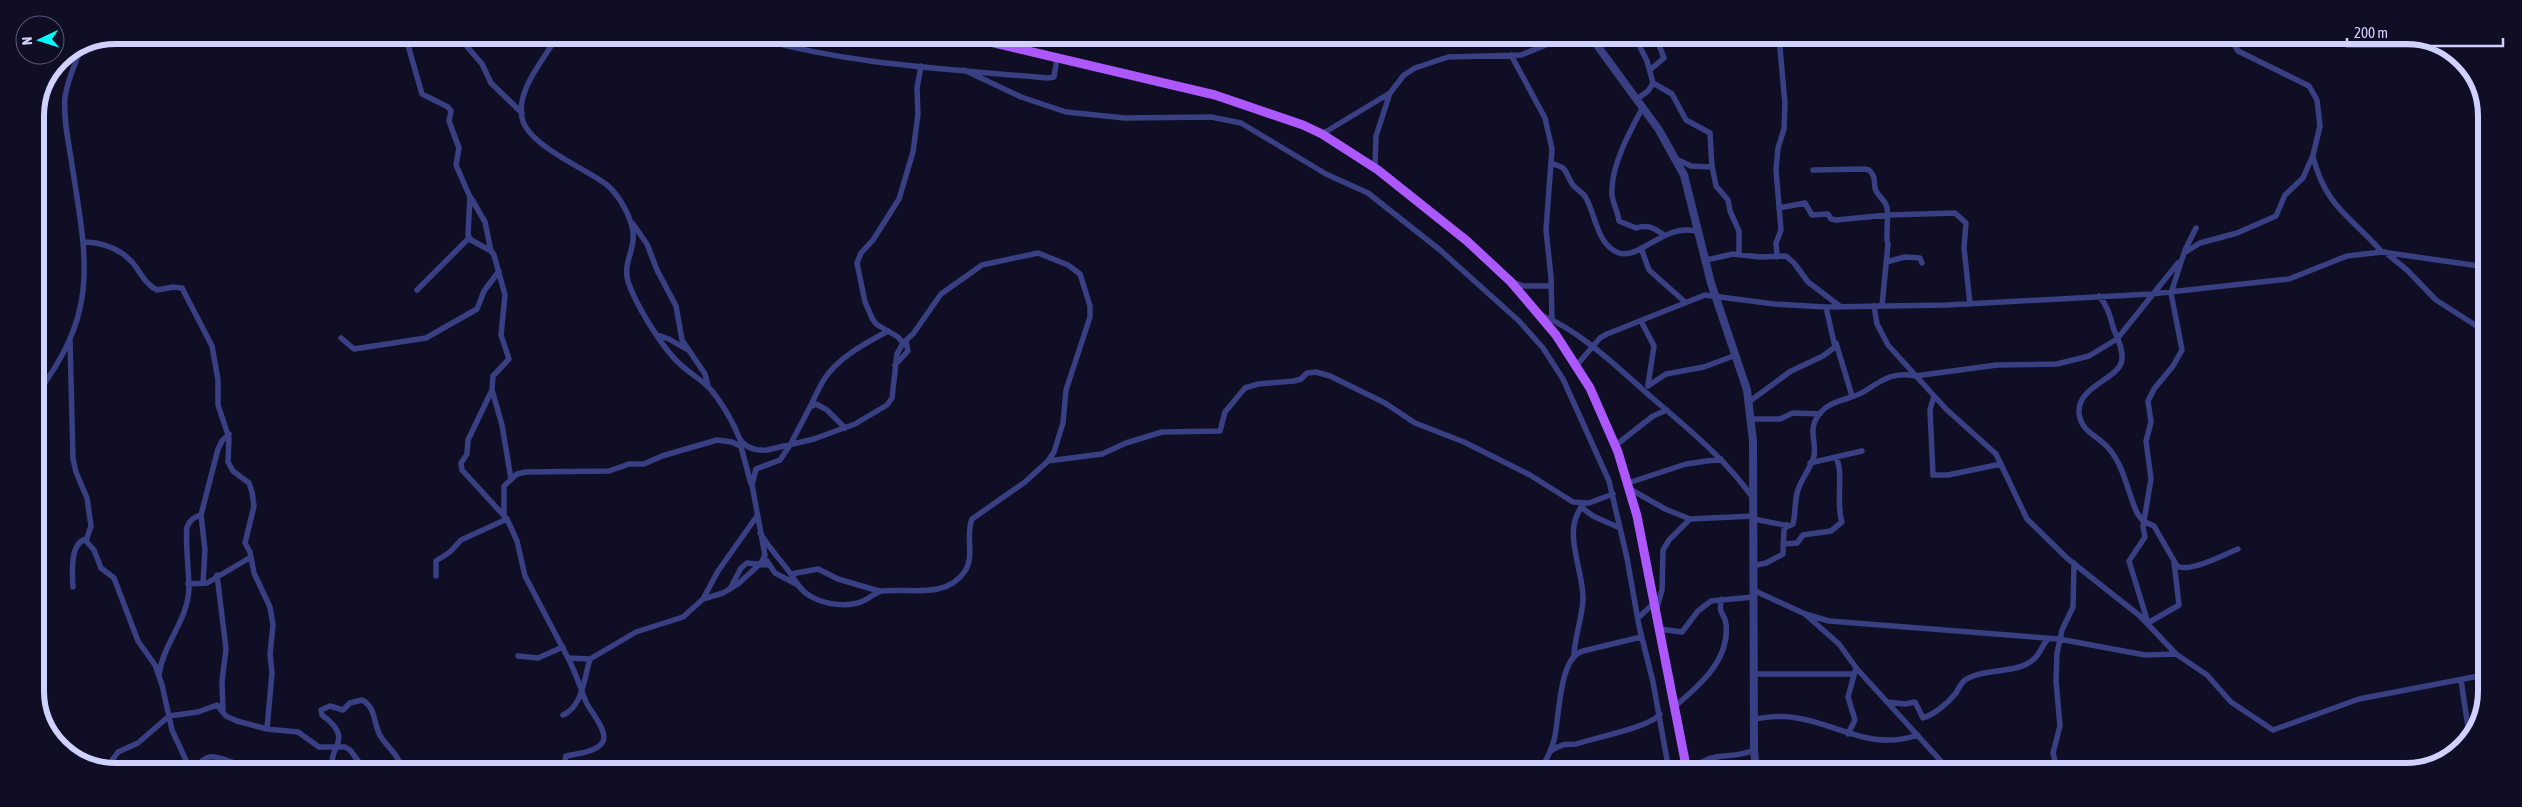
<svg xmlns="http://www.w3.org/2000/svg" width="2522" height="807" font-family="'Asap Condensed',sans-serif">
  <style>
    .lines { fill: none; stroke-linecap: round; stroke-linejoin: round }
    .minor { stroke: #393f83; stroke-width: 5.5 }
    .tertiary { stroke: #393f83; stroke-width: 8 }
    .primary { stroke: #ad58ff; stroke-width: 9 }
    .rim { fill: none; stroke: #d1d1ff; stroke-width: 6 }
  </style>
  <rect width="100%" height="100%" fill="#0f0e24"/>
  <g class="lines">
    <path class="minor" d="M405,35L422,94L448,107L451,111L449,121L459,148L456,165L470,197L468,235L471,240L491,251L494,255L505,295L501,335L509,359L493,376L492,390L468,440L467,454L461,463L462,470L507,519L517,541L525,576L568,658L590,659L636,632L683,617L703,599L723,593L738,584L761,563L765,555L752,485L756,469L780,460L790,445L810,407L816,404L827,410L845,428
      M457,35L482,64L491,83L522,113
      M557,36C545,59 516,89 522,118C528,146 587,169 607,185C617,193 627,210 631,223C639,247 622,261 628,281C635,304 663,349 680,364C690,374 703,380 712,391C720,401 728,414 734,426C737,432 738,438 743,443C749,449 759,451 767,450L814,439L855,424L887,405L892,398L897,354L903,343L913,334L941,294L982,265L1038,253L1068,265L1080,274L1090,306V317L1066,390L1063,423L1054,452L1048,461L1025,482L972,519C965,535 975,556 965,571C947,599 909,588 882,591C876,592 871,597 865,600C850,608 825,605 810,596C800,591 796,581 790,573C780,559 769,548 760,533
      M750,36C846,65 949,69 1048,78L1054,77L1057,58
      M1635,37L1647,61L1653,83L1648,91L1637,99
      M1511,55L1545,118L1552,149L1546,230L1551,277L1552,319
      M964,70L1021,97L1066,112L1125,118L1211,117L1241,123L1326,174L1368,193L1440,250L1519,321L1543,348L1563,379L1609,481L1627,558L1639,626L1653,682L1669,771
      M1650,70L1664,58L1659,45L1664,37
      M1653,83L1672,94L1686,120L1710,133L1712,167L1691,166L1678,160
      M1643,107C1630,131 1610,167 1612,195C1613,204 1618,212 1619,221L1636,228C1648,224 1654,228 1664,235
      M35,121L38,109
      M1322,134L1390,93L1404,75L1415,68L1448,57L1521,55L1566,37
      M2313,157C2327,209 2350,215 2382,252
      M1552,163C1555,165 1560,166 1563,168C1567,172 1569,180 1573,185C1577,190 1583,192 1586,198C1596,216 1597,245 1619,253C1641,260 1665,221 1699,232
      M1712,166L1716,186L1728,200L1730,211L1739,231V255
      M1375,168L1376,136L1390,93
      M1813,170L1864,169L1869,170C1875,175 1874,180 1875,188C1877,196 1886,200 1887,208C1889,220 1885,236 1888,244L1882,306
      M471,198L485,222L491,251
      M1779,208L1805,203L1812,215L1828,214L1831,219L1836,220L1888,215L1955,213L1966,223L1964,248L1970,304
      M633,224L647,244L657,270L676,306L682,340L705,374L708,386
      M85,242C105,243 123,249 136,267C142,276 147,285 157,290L173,287L182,288L212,346L218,380V405L229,438L228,462L233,471L249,483L252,492L254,506L245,543L250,552L254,573L270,607L273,625L270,654L272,673L267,729
      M1641,248L1649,270L1685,302
      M2185,250L2196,228
      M2385,252L2407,270L2436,300L2486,332
      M1777,257L1776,243L1781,230L1776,170L1778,148L1784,129L1785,104L1779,37
      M1706,260L1733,254L1760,257L1786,256L1794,263L1808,282L1841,307
      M1886,262L1905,257L1920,258L1922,263
      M1513,282L1523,286H1550
      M417,290L469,238
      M2099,296C2108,306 2110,317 2114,330C2118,340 2123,349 2122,359C2121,379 2077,385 2079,413C2081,433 2100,436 2110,450C2124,467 2128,493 2137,513L2143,521L2154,526L2177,566C2190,573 2225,554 2238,549
      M1874,306L1877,324L1888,345L1946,409L1996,454L2027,519L2068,559L2140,616L2176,654L2207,675L2231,702L2273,730L2359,699L2484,675
      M1541,315C1582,332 1617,367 1650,396C1687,428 1725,458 1753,498
      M1641,321L1654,346L1648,385
      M657,335L669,339L686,349
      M341,338L354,349L426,338L477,309L484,291L499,271
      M70,340L73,459L76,472L87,498L91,526L86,541L94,550L101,568L114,578L138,641L155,665L162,685L172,730L190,769
      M903,343L898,337L876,324L872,318L865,302L857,263L861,253L873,240L899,199L913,152L918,114L917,88L921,66
      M1836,343L1852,396
      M895,365L908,351L906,341
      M1576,366L1600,338L1607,334L1705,295L1774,304L1826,307L1947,305L2151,294L2289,279L2347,256L2382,252L2486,267
      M1648,386L1666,374L1704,367L1736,355
      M492,390L502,425L511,479
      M35,396C100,312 87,262 72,165C69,144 63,119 65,97C67,81 75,65 80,50
      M1934,396L1930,410L1933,475H1948L2001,464
      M1750,401L1791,371L1823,356L1835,347L1826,307
      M810,407C815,397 819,387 825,378C839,357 866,343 888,331
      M1751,419H1780L1793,413L1820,414
      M740,443L751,484
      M1616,445L1653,416L1667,410
      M1048,461L1102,454L1126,443L1162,432L1220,431L1225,412L1245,388L1258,384L1294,381L1301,379L1307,373L1316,372L1330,376L1385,403L1415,423L1464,442L1530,475L1573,502L1589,503L1613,494
      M1810,463L1862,451
      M1628,483L1686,464L1721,459
      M1630,489L1665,509L1690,519L1754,516
      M1581,507L1593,516L1620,528
      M504,513V486L517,474L526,472L609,471L629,464H644L662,456L717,440L732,442L740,446
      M201,515L205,550L203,583
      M1754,519L1789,526L1793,524C1796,513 1794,501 1798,490C1801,479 1811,468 1814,456C1817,440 1806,429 1821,412C1833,399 1851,400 1865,391C1882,380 1894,371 1915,376L1997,365L2057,364L2089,356L2117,339L2178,263
      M1783,544L1797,543L1803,535L1831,531L1842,522C1835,503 1845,469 1835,457
      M767,561L775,573L796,584
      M2174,562L2179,605L2148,623L2129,561L2145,537L2143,527L2151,479L2146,441L2151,422L2148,401L2154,389L2173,366L2182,350L2171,293L2184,253L2200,243L2237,233L2276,216L2285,195L2303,178L2313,155L2320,126L2317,100L2309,86L2238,51L2230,38
      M1753,566L1766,563L1783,554L1784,530L1787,525
      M791,574L818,569L838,579L879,591
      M217,575L226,649L222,681L223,712
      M436,576V561L450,552L461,540L507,519
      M188,584L207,583L251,557
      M73,587C72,572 70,543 86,539
      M730,589L741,568L747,563L768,565
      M1753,590L1805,614L1829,621L2059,639L2145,655L2176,654
      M703,599L718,571L757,516
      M1656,611L1662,590L1663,550L1669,540L1690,519
      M1806,615L1839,644L1857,669L1950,771
      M1638,618L1654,603
      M1659,629L1682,632L1698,611L1711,601L1753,597
      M1574,654C1575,636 1582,618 1583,600C1584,569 1560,530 1584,504
      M518,656L538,658L563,647
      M1753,674H1854
      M159,675C163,643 188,621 189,588C189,574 185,538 187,527C189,521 195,516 201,515L218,449L222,441L229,434
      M2461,680L2469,734
      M1887,702L1905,704L1915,702L1923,718C1935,714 1948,703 1956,693C1959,688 1961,683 1965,680C1985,667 2018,675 2035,658C2041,652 2042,645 2048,639
      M1674,707C1699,686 1730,660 1726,624C1725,612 1717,615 1722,599
      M563,715C583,706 584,678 590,659
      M1754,719C1768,717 1782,715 1797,718C1841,725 1870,751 1918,735
      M1848,734L1855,720L1848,697L1855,671
      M1551,751C1567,740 1568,747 1580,743C1597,737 1651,727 1660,714
      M106,769L118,752L138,743L169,716L198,712L217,705L226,716L237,721L267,729L298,732L319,747H345L350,750L365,770
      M193,769C197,765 203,759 209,757C215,755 242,765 246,769
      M335,769C323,749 358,741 322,715L321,710L330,706L343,710L350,703L362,700C377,708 373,725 381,737C388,748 400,756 402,770
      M470,770L491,764L497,770
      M563,770L566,756C576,754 596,752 602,743C610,733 590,711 586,702C580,687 576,673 568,658
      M1538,771C1546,762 1551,751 1554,740C1560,717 1558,658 1583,651L1641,637
      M1551,771L1565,768
      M1692,771C1710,749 1730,761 1754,750
      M2058,772L2053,753L2060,726L2056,681L2057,653L2062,630L2073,607L2074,563"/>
    <path class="tertiary" d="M1591,37L1659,130L1684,175L1711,283L1747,390L1753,441L1754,750L1756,771"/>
    <path class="primary" d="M965,36L1215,95L1303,125L1322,134L1378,170L1467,241L1511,282L1556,335L1590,388L1618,452L1637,516L1687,771"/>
  </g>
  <path d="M0 0H2522V807H0ZM116 44H2406A72 72 0 0 1 2478 116V691A72 72 0 0 1 2406 763H116A72 72 0 0 1 44 691V116A72 72 0 0 1 116 44Z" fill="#0f0e24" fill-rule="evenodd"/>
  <path class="rim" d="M116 44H2406A72 72 0 0 1 2478 116V691A72 72 0 0 1 2406 763H116A72 72 0 0 1 44 691V116A72 72 0 0 1 116 44Z"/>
  <g transform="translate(40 40) rotate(266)"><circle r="24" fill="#0f0e24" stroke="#5d5c7c"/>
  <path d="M0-4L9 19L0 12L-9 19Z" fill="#00fcf8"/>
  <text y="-8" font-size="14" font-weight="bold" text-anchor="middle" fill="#d1d1ff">N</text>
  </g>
  <path d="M2347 38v8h156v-8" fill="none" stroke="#d1d1ff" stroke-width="2.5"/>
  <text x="2354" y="38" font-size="15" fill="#d1d1ff" stroke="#0f0e24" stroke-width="4" paint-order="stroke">200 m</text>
</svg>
